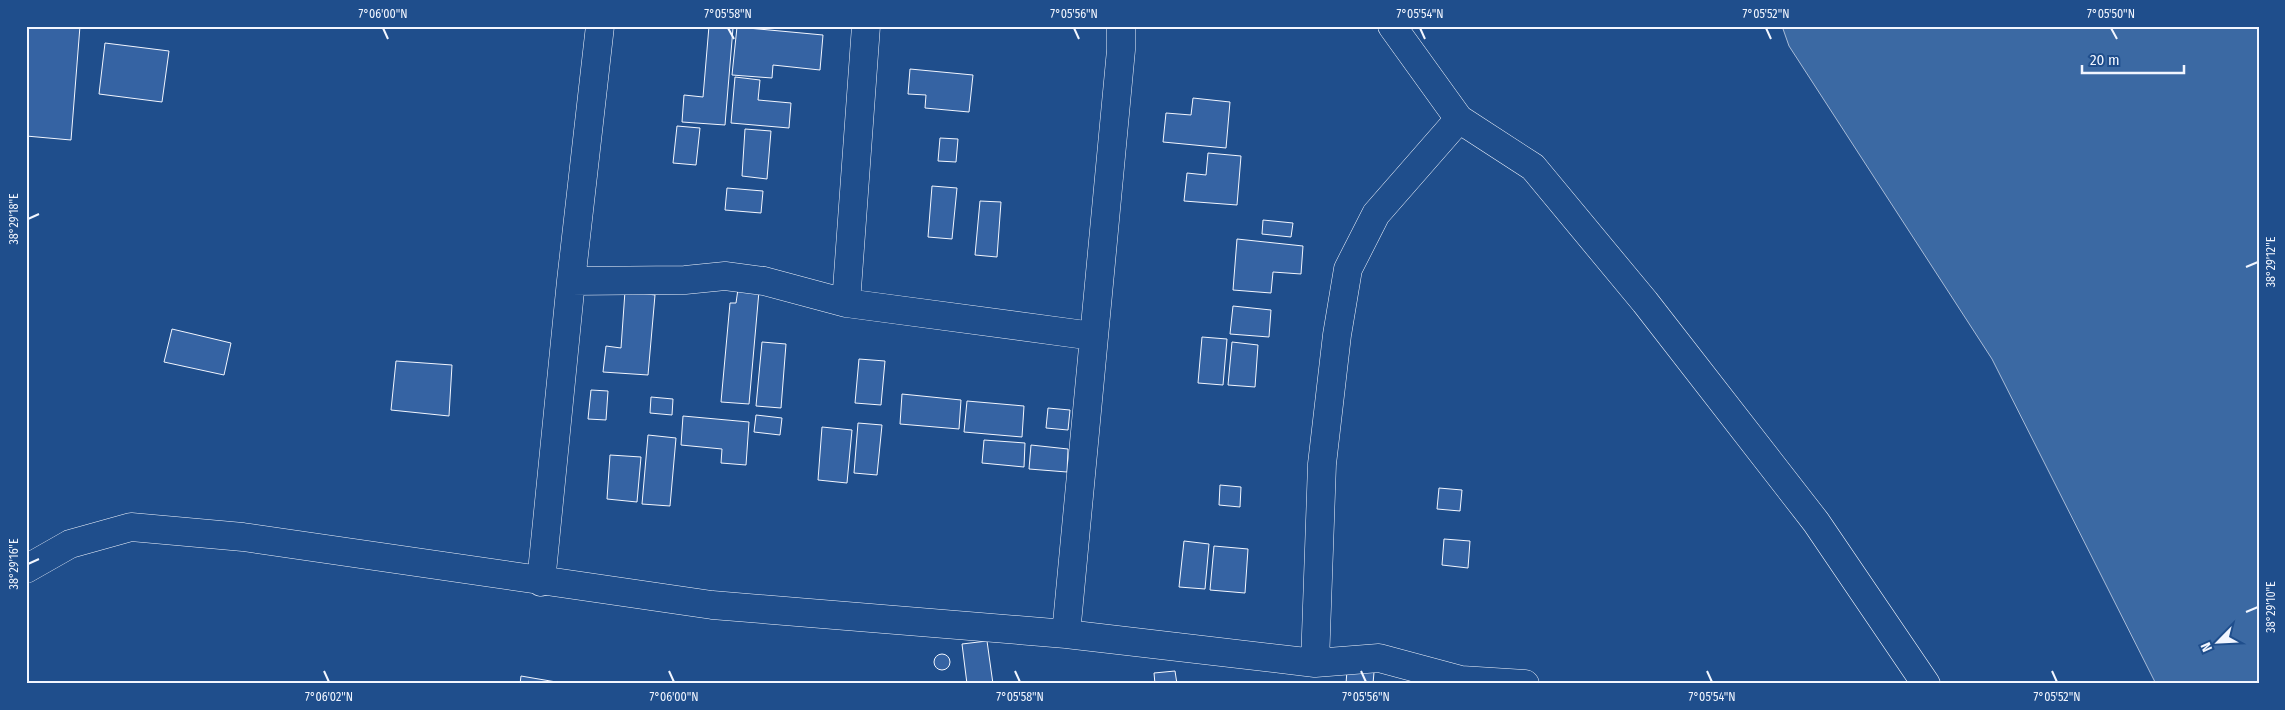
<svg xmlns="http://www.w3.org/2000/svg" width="2285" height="710" font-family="'Fira Sans Condensed',sans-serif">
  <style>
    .water { fill: #3b69a3; stroke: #a8bbd7 }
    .building { fill: #3563a3; stroke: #f2f6ff }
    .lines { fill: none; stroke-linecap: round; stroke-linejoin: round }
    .street-casing { stroke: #f2f6ff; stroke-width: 29 }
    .street { stroke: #1f4e8c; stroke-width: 28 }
    .ticks { fill: none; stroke: #f2f6ff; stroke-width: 2 }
    .neatline { fill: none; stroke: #f2f6ff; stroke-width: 2 }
    .ticks-label { font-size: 12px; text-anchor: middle; fill: #f2f6ff }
  </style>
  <rect width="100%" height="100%" fill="#1f4e8c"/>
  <path class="water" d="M1782,26H2259V684H2156L1992,359L1789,46Z"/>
  <path class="building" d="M26,26H80L71,140L26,136Z
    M709,26L733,28L725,125L682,122L684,95L703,97Z
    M737,27L823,35L820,70L773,65L772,78L732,75Z
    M105,43L169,51L162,102L99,94Z
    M910,69L973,75L969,112L925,108L926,95L908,94Z
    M735,77L760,80L758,100L791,103L789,128L731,123Z
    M1193,98L1230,102L1226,148L1163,142L1166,113L1191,115Z
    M677,126L700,128L696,165L673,163Z
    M745,129L771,131L767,179L742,176Z
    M940,138L958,139L956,162L938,161Z
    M1208,153L1241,156L1237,205L1184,201L1187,173L1206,175Z
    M932,186L957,188L952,239L928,237Z
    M727,188L763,191L761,213L725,210Z
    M980,201L1001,202L997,257L975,255Z
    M1263,220L1293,223L1291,237L1262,234Z
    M1237,239L1303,246L1301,274L1273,272L1271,293L1233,290Z
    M738,289L759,291L749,404L721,402L730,303H736Z
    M625,291L655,295L648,375L603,372L606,346L621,348Z
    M1233,306L1271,310L1269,337L1230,334Z
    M172,329L231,343L224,375L164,362Z
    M1202,337L1227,339L1223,385L1198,383Z
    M762,342L786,344L781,408L756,406Z
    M1232,342L1258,345L1255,387L1228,385Z
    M859,359L885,361L881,405L855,403Z
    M396,361L452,365L449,416L391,410Z
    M591,390L608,391L606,420L588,419Z
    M902,394L961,400L959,429L900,424Z
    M651,397L673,399L672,415L650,413Z
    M967,401L1024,406L1022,437L964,432Z
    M1048,408L1070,410L1068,430L1046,428Z
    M756,415L782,418L780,435L754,432Z
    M683,416L749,422L746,465L721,463L722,449L681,445Z
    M858,423L882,425L877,475L854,473Z
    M822,427L852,430L847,483L818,480Z
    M648,435L676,438L670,506L642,504Z
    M984,440L1025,443L1024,467L982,463Z
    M1031,445L1068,449L1067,472L1029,469Z
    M610,455L641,457L637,502L607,499Z
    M1220,485L1241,487L1240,507L1219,505Z
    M1439,488L1462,490L1460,511L1437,509Z
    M1444,539L1470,541L1468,568L1442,565Z
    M1184,541L1209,544L1205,589L1179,587Z
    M1214,546L1248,549L1245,593L1210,590Z
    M987,641L993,684H967L962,644Z
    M934 662a8 8 0 1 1 16 0a8 8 0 1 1-16 0Z
    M1347,670L1374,672L1373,684H1346Z
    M1175,671L1177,684H1155L1154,673Z
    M521,676L568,684H520Z"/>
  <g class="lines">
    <g class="street-casing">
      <path id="street" d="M1392,26L1459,119L1533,167L1645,302L1816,522L1926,684
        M571,281L685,280L725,276L764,281L846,303L1093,336
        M846,303L866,26
        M26,569L70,544L131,527L243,537L712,605L1066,634L1315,663L1379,658L1461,680L1525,684
        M541,582L571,281L600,26
        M1066,634L1121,50V26
        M1315,663L1322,464L1337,335L1348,269L1376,214L1459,119"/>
    </g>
    <use href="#street" class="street"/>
  </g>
  <path class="ticks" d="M383,28L388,39M728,28L734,39M1074,28L1079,39M1420,28L1425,39M1766,28L1771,39M2111,28L2117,39M28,219L39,214M2246,267L2258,262M28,564L39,559M2246,612L2258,607M324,671L329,682M669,671L674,682M1015,671L1020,682M1361,671L1366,682M1707,671L1712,682M2052,671L2057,682"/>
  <rect width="2285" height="710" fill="none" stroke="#1f4e8c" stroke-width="55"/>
  <g transform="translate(2218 642) rotate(246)" stroke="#1f4e8c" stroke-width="4" paint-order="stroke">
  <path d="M0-4L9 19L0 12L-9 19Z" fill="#f2f6ff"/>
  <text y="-8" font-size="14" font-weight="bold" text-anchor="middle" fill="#f2f6ff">N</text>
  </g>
  <path d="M2082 65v8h102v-8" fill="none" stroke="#f2f6ff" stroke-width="2.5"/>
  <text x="2090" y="65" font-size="15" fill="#f2f6ff" stroke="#1f4e8c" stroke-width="4" paint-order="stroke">20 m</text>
  <rect x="28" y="28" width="2230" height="654" class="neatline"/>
  <g class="ticks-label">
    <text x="383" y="18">7°06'00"N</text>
    <text x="728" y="18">7°05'58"N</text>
    <text x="1074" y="18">7°05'56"N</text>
    <text x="1420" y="18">7°05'54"N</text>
    <text x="1766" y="18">7°05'52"N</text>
    <text x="2111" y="18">7°05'50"N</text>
    <text transform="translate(14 219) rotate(-90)" y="4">38°29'18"E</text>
    <text transform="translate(2271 262) rotate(-90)" y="4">38°29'12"E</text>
    <text transform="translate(14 564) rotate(-90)" y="4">38°29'16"E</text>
    <text transform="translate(2271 607) rotate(-90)" y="4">38°29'10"E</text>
    <text x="329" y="701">7°06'02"N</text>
    <text x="674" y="701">7°06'00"N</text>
    <text x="1020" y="701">7°05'58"N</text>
    <text x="1366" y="701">7°05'56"N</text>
    <text x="1712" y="701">7°05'54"N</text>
    <text x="2057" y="701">7°05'52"N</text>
  </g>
</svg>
